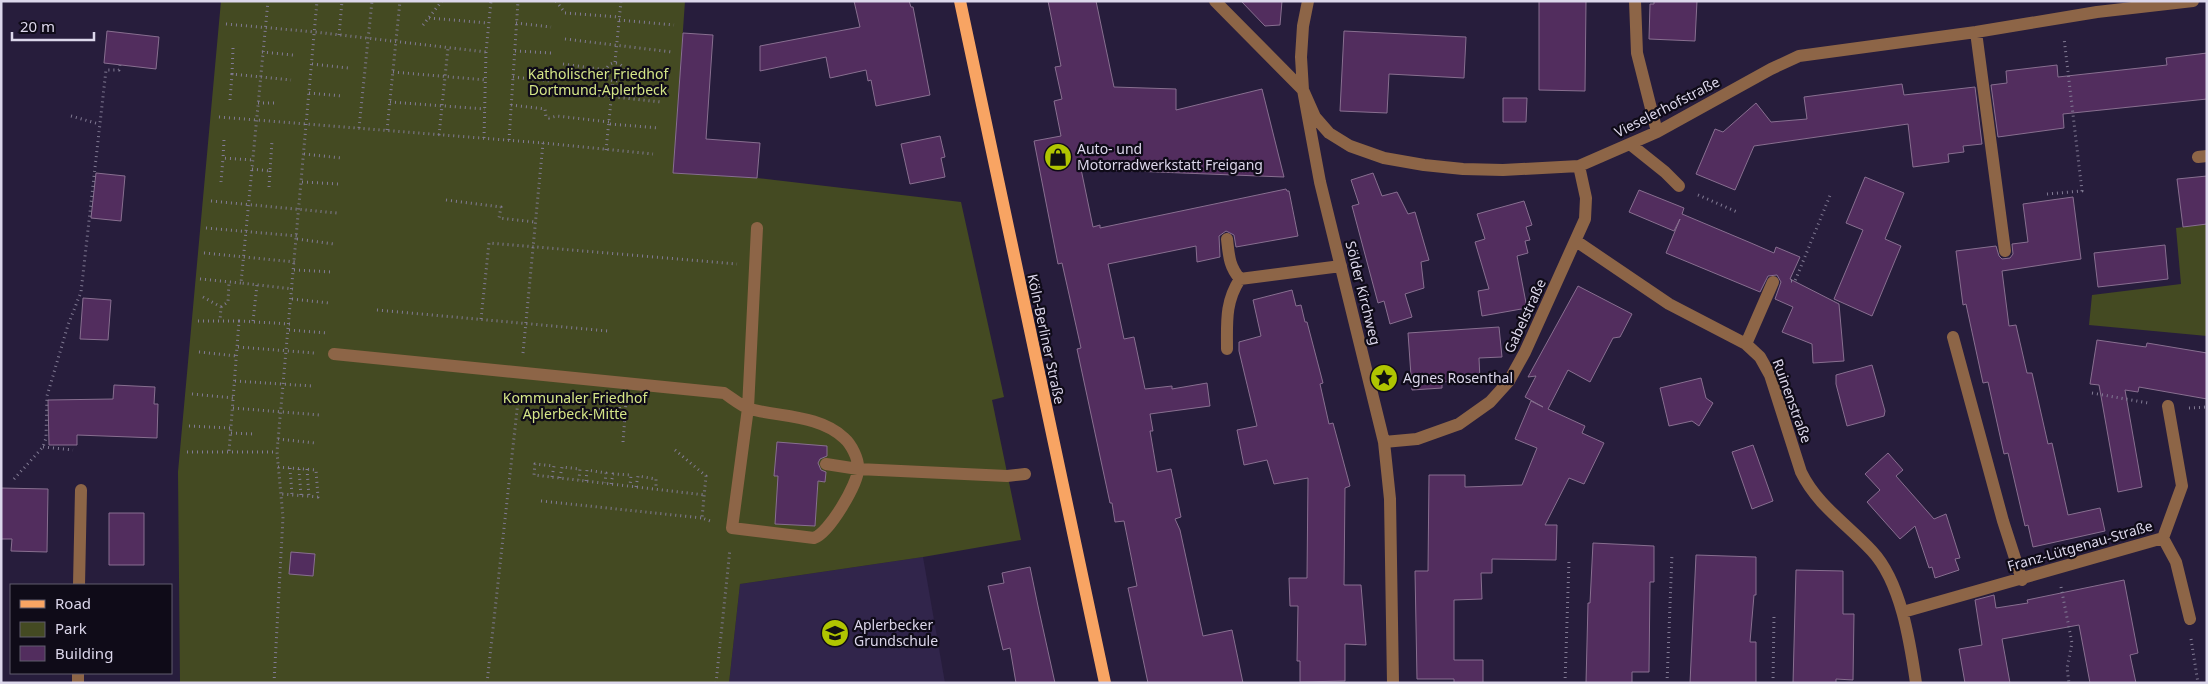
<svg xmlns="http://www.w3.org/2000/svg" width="2208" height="684" font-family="'Noto Sans',sans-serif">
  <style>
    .built { fill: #31254b }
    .green { fill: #444a22 }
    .building { fill: #522d5e; stroke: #886f90 }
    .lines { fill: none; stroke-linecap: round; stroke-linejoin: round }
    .path { stroke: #827b94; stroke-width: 3; stroke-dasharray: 1 4; stroke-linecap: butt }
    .minor { stroke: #8d6547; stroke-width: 12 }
    .major { stroke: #f8a463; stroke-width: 12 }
    .labels { text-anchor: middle; stroke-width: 4.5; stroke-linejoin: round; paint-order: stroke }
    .park-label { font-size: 14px; fill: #d5e687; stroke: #0f0b18 }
    .street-label { font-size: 14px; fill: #dcd7eb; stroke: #0f0b18 }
    .poi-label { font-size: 14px; fill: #dcd7eb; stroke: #0f0b18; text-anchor: start }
  </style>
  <rect width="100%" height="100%" fill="#271d3c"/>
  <path class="built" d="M923,557L945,683H729L740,584Z"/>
  <path class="green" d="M221,1H685L673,173L757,178L961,202L1004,397L992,400L1021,540L923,557L740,584L729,683H180L178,472Z
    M2207,224V336L2089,325L2092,295L2181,284L2176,228Z"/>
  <path class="building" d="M854,1H909L911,7H913L930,95L876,106L871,80L868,81L866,70L830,78L826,57L760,71V46L860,27Z
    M1048,1H1096L1114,87L1176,89V110L1262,89L1284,177L1081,169L1093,227L1100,225V228L1286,189L1287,191H1289L1298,236L1236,247L1234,235L1226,231L1219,236L1220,257L1197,262L1196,246L1108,264L1124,339L1134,337L1145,389L1172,386V389L1207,383L1210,406L1150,414L1153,431H1150L1157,472L1171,469L1181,517L1175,519L1180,530L1203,636L1232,630L1243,683H1148L1128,588L1137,586L1124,521L1115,522L1112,503H1110L1077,349L1081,348L1062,263L1058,264L1034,141L1061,136L1054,101L1062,99L1055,67L1061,66Z
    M1241,1H1282L1280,25L1265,26Z
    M1539,1H1586L1585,91L1539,90Z
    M1654,1H1697L1695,41L1649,39L1650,4H1654Z
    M107,31L159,37L156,69L104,63Z
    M1344,31L1466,37L1464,78L1389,74L1387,113L1340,111Z
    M683,33L713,35L706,139L760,143L757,178L673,173Z
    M2207,53V99L2063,114L2064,128L1998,137L1991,85L2007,83L2006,71L2057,65L2058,77L2167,65L2166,58Z
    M1902,84L1904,95L1975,87L1982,144L1963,146L1964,152L1948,154L1949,162L1913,167L1908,124L1754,146L1735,190L1696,174L1715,129L1723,132L1756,103L1771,122L1807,119L1804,97Z
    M1503,98H1527L1526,122H1503Z
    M940,136L945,157L941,158L945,177L910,184L901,144Z
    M96,173L125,176L121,221L91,218Z
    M1373,173L1382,196L1397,192L1408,214L1415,212L1429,260L1421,262L1424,288L1405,294L1412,317L1390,324L1384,301L1378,303L1352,206L1359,204L1351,180Z
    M2207,176V224L2183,227L2177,179Z
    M1865,177L1904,193L1885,239L1901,246L1872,316L1834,299L1863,230L1846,223Z
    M1639,190L1684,208L1682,214L1751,243L1774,253L1776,247L1800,257L1790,279L1839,304L1844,361L1813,363L1812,344L1782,332L1793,307L1775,299L1781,282L1777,275L1768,276L1760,292L1666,253L1680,219L1674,231L1629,212Z
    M2073,197L2081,259L2002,271L2009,326L2016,325L2027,373H2032L2048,444L2052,443L2068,515L2100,508L2105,531L2033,547L2028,525L2025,526L2008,453L2004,454L1988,382L1983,383L1966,304L1963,305L1956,251L1996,246L1999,256L2002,259L2010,258L2013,254L2012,244L2028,242L2023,204Z
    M1524,201L1532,225L1526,227L1530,240L1525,241L1528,253L1517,256L1527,308L1482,316L1478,291L1489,289L1475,242L1485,239L1477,214Z
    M2165,245L2168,279L2098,287L2094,253Z
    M1578,286L1632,314L1620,337L1613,338L1590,382L1568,370L1548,409L1585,426L1582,433L1604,443L1584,484L1569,478L1545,525H1557L1556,560L1492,559V573H1481L1482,599L1454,600V660H1483V683H1454V679H1417L1415,571H1428L1429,475H1465V487L1522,485L1537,448L1515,439L1531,401L1543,407L1525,397L1536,376L1528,377Z
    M1292,290L1296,306L1301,305L1305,322H1307L1323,383L1320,384L1329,424L1333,423L1350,486L1345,488L1344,585H1361L1366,645L1345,644V681L1300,682V661H1297L1298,606H1290L1289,578H1307L1308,478L1274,484L1267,460L1244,465L1237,430L1257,426L1239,351V342L1261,336L1253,300Z
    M83,298L111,300L108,340L80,339Z
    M1499,327L1502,357L1479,358L1480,380L1442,382V388L1412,390L1408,333Z
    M2097,340L2146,347L2147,343L2207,353V399L2139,387L2138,392L2125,390L2142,487L2118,492L2099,385L2090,384Z
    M1872,365L1885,411L1884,416L1847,426L1836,384V375Z
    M1701,378L1706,398L1713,403L1699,426L1692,421L1669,426L1660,388Z
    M114,385L155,387L154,404H158L157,438L77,435V445H49L48,400L113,399Z
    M777,442L827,446V456L820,459L818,463L821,470L826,472L825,482L818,481L815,526L775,524L778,476H774Z
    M1753,445L1773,501L1752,509L1732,452Z
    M1888,453L1903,470L1896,476L1934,519L1946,514L1960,558L1955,559L1959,570L1935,578L1932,567L1929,568L1915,526L1900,539L1867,502L1880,490L1865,474Z
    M1,488L48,489L47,552L11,551L12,539H1Z
    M109,513H144V565H109Z
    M1593,543L1654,546V582H1650L1649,672H1632V683H1586L1588,603H1590Z
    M291,552L315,554L313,576L289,574Z
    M1696,555L1756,557V595H1754L1750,642H1756V683H1690Z
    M1030,567L1038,606L1055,683H1016L1010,648L1003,650L988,586L1004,583L1002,573Z
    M1796,570L1843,571V614H1854L1853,680L1836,679V683H1793Z
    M2124,580L2138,653L2130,655L2136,683H2090L2079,625L2002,639L2010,683H1965L1959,649L1982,645L1975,600L1994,595L1996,608L2028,603L2027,600Z"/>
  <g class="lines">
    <path class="path" d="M268,1L241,283L293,289
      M556,1L565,13L619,17
      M429,18L488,23
      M619,20L674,25
      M516,23L551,27
      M226,24L315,32L486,52
      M423,25L442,1
      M339,35L342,1
      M565,39L672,52
      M233,48L232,74L291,80
      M515,51L552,53
      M262,52L293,55
      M615,62L621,1
      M606 72a9 9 0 1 1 18 0a9 9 0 1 1-18 0Z
      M312,64L348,68
      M563,64L606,70
      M393,72L486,80
      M624,72L669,78
      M513,77L550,81
      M559,91L661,102
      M309,93L342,96
      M230,100L232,74
      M390,102L485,109
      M258,103H274
      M511,105L545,109L546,117L549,118L557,116L609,122
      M71,116L99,124
      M219,117L543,143L653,154
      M610,124L659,128
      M359,128L372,1
      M387,130L400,1
      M439,135L448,48
      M484,138L486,52L491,1
      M224,140L223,158L252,160
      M509,140L518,1
      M606,150L613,81
      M304,154L342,158
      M252,169L270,171L272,141
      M221,182L223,158
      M302,182L339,184
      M269,187L270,171
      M2047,194L2082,191L2064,38
      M1698,195L1737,212
      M446,200L501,207L499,218L535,222
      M211,201L337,213
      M206,228L297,236
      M297,239L334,244
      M204,253L295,262
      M294,270L332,272
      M200,279L241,283
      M1791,281H1795L1831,193
      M203,297L221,307L220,321
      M292,299L329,303
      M221,307L228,302L229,282
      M377,310L608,331
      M481,319L489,243L737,264
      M198,321H239L229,452
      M239,321L290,324
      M253,321L257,285
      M289,330L327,333
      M238,347L314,353
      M199,352L237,356
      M523,353L543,143
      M235,381L312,386
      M2092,393L2148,403
      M192,394L234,398
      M233,408L320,415
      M2189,408L2207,407
      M594,409L619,412
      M619,418L620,401
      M189,426L232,428
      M231,433L254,434
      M278,439L315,443
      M623,442L626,402
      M43,447L73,450
      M675,450L706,476L702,518L713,522
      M187,452H277
      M278,467L316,470L318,497L281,494
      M290,468L292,495
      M299,469L301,496
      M307,469L309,497
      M552,477L554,466L535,464L534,475L705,495
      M560,478L562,467L580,469L579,480
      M14,479L43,447L46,438L47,396L68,325L81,292L106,70H119L120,65
      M586,481L587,470L606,473L605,483
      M611,484L613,474L631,475L630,486
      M636,487L638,476L656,479V489
      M541,501L702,518
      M2061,587L2072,643L2067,668L2069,683
      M2191,639L2198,683
      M274,683L283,517L277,452L317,1
      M487,683L519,392
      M716,683L730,549
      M1565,683L1569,560
      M1667,683L1672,554
      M1773,683L1774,615"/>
    <path class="minor" d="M1215,1L1303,90L1315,117L1329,133L1350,146L1384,158L1424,165L1463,169L1503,170L1579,166L1657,132L1771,69L1799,56L1976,32L2097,12L2193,1
      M1308,1L1303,26L1301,57L1303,90L1320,182L1384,442L1390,499L1393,683
      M1635,1L1637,53L1657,132
      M1976,32L2005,251
      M1630,144L1665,172L1679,186
      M2198,157L2207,156
      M1227,239C1229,256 1229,266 1240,279
      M1576,241L1669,304L1746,344L1760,357L1770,375L1801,472C1817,505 1847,524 1872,551C1901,582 1910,642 1916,683
      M1953,337L2003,521L2022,580
      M1746,344L1773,282
      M1227,349C1227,322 1225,302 1240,279L1341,266
      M334,354L724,393C732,398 741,406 750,409C780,417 820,415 844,438C851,444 859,459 858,469C858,484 829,533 814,538L732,528L748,408L757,228
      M1384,442L1417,439L1459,424L1490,402L1509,381L1525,352L1585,219L1586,198L1579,166
      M826,464L858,469L1007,476L1025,474
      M2163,538L2182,486L2168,406
      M2163,538L2176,562L2190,619
      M79,585L81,490
      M1903,612L2163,538
      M78,683V673"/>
    <path class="major" d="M960,1L1105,683"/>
  </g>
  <defs>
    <g id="shop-disc" transform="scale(1.4375)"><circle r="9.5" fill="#b0c501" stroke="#0f0b18"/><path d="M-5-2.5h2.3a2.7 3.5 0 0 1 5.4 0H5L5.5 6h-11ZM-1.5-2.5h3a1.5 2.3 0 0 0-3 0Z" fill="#111"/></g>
    <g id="sight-disc" transform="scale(1.4375)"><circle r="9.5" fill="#b0c501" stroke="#0f0b18"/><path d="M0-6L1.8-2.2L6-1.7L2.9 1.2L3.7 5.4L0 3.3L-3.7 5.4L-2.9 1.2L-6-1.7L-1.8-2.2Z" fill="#111"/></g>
    <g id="school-disc" transform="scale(1.4375)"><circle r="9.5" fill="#b0c501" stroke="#0f0b18"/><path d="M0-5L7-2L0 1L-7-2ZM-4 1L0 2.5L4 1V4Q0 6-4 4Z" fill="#111"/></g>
  </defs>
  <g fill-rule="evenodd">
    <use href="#shop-disc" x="1058" y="157"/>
    <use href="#sight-disc" x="1384" y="378"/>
    <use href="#school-disc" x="835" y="633"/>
  </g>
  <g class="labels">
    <g class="park-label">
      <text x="598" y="79">Katholischer Friedhof<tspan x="598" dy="16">Dortmund-Aplerbeck</tspan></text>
      <text x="575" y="403">Kommunaler Friedhof<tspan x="575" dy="16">Aplerbeck-Mitte</tspan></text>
    </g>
    <g class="street-label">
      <text transform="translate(1667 107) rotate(-27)" y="5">Vieselerhofstraße</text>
      <text transform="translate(1363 293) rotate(76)" y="5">Sölder Kirchweg</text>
      <text transform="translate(1525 316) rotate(-65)" y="5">Gabelstraße</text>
      <text transform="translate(1046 339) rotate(78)" y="5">Köln-Berliner Straße</text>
      <text transform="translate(1792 401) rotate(70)" y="5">Ruinenstraße</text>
      <text transform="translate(2080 546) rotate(-16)" y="5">Franz-Lütgenau-Straße</text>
    </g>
    <g class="poi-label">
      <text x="1077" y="154">Auto- und<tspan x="1077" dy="16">Motorradwerkstatt Freigang</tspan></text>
      <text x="1403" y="383">Agnes Rosenthal</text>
      <text x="854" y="630">Aplerbecker<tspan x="854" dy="16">Grundschule</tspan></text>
    </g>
  </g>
  <rect width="2208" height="684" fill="none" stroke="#dcd7eb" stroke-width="5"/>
  <rect x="10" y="584" width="162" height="90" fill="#0f0b18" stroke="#615d6c"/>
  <rect x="20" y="600" width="25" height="8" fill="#f8a463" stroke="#615d6c"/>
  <text x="55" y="609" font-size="15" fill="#dcd7eb">Road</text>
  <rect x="20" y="622" width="25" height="15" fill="#444a22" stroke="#615d6c"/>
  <text x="55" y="634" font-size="15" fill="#dcd7eb">Park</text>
  <rect x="20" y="646" width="25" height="15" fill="#522d5e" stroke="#615d6c"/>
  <text x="55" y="659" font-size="15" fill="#dcd7eb">Building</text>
  <path d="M12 32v8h82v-8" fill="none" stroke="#dcd7eb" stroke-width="2.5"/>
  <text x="20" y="32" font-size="15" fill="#dcd7eb" stroke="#0f0b18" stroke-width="4" paint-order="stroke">20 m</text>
</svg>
